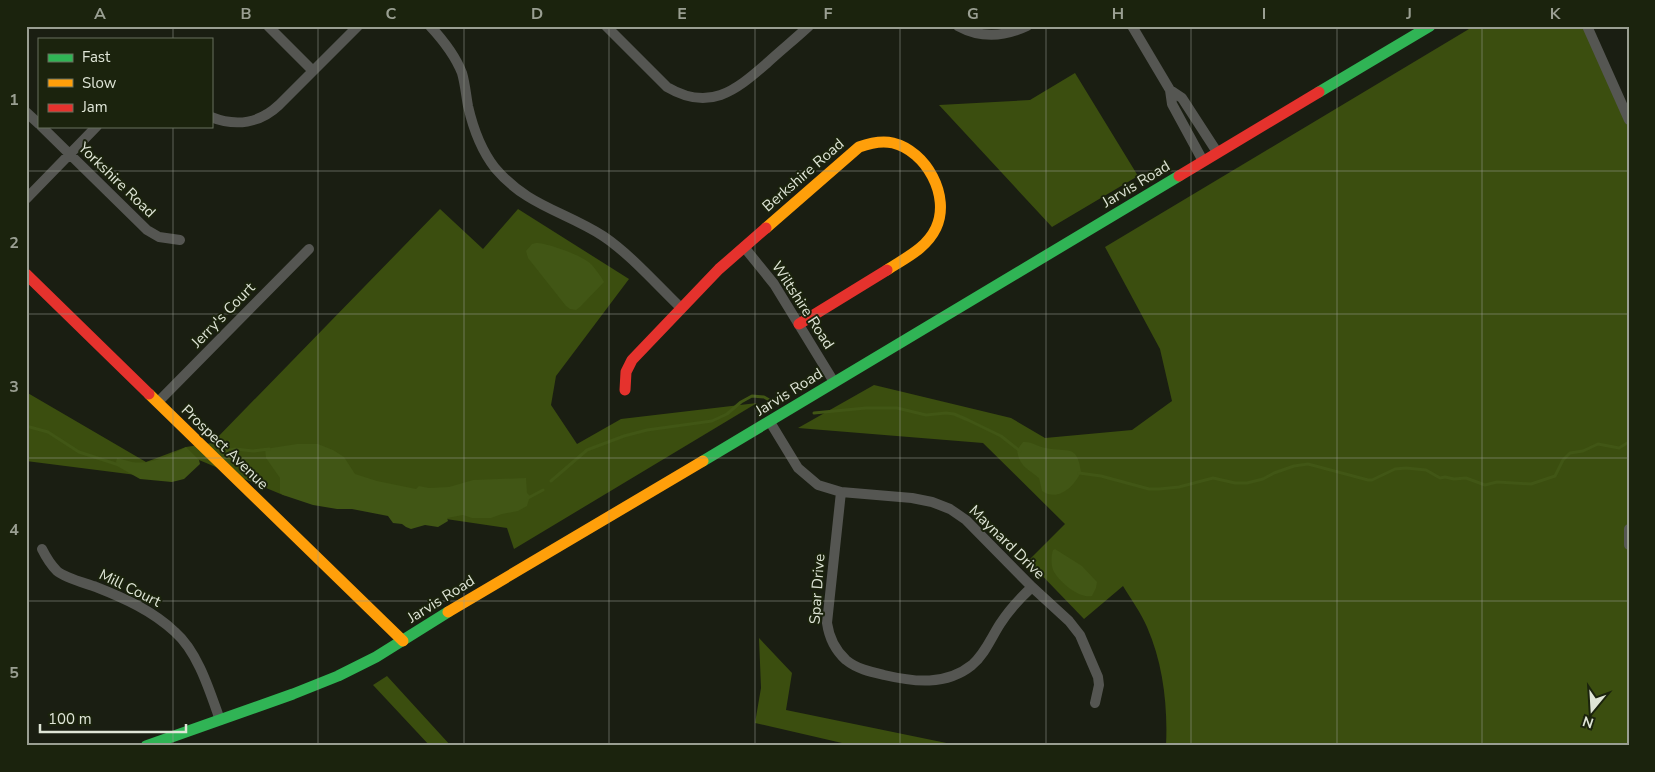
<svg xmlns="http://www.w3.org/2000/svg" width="1655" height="772" font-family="'Nunito Sans',sans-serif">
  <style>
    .forest { fill: #3b4e0f }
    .water { fill: #415615 }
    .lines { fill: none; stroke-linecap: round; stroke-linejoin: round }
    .stream { stroke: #415615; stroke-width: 3 }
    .street { stroke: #555652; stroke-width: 10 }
    .fast { stroke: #30b455; stroke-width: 11 }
    .slow { stroke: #ff9f0a; stroke-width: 11 }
    .jam { stroke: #e5322d; stroke-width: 11 }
    .grid { fill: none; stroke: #9a9f92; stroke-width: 1; stroke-opacity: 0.55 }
    .labels { text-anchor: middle; stroke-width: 4; stroke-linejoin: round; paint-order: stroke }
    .street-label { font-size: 15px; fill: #dfe5d7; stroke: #1b230d }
    .neatline { fill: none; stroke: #9a9f92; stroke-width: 2 }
    .grid-label { font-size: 16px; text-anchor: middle; font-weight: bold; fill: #9a9f92 }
  </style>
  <rect width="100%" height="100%" fill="#1a1e12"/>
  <path class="forest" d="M1474,26H1583L1629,122V746H1166C1168,706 1163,663 1147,627C1141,613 1131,599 1123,586L1084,619L1028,561L1065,524L983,443L798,428L874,385L1011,418L1045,438L1132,430L1172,401L1160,349L1105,247Z
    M1075,73L1138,176L1052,227L939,105L1030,100Z
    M440,209L483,249L518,209L629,279L556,376L551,405L577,444L621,419L757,403L514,549L507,528L283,495L199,460L152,477L26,461V392L146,462L186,447L212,443Z
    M759,638L792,673L786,710L961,746H855L755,723L761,688Z
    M387,676L451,746H430L373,685Z"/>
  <path class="water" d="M536,243C548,243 584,256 592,265C596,270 601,276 604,282L580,307L576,310L570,309L566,306L528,258L526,251L532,244Z
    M1023,442C1032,441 1038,447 1046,448C1068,453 1077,443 1081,472C1074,487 1058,502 1042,491L1039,478C1028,469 1019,466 1017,450Z
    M297,444H318L333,450L344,457L355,474L377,481L416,489L419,486L429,488L449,487L473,480L526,478L527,493L530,496L527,506L518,511L502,514L491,518H472L463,515L447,518L448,521L438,527L425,525L411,529L406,527L402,524L393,523L388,516L352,509H337L313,505L283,495L280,493V478L266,458L265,449Z
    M186,447L199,460L200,464L184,479L172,482L140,479L117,466L116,462L117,458C122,459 127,461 132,462C152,465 170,455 186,447Z
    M1055,549L1082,566L1097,582L1096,588L1092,596C1079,599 1058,581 1053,570C1051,564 1051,556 1053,550Z"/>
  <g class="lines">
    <path class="stream" d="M814,413L866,408H897L926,415L946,413L954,414L968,420L1001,436L1020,451
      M26,426L48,432L79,452L119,465
      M226,451L235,449L253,451L269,449
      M1079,473L1101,476L1149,489H1159L1179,487L1213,478L1235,483H1247L1263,479L1274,473L1294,466L1308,464L1368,480H1372L1395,469L1406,468L1426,470L1440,478L1445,477L1454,479L1466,478L1485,485L1497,482L1531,484L1555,476L1563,460L1570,453L1583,451L1598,444L1619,448L1629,442
      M551,481L587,450L624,436L647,430L712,421L727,414L741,402L752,396L764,397L778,405
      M528,498L543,490"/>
    <path class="street" d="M268,26L313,71
      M430,26C443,40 455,55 462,73C465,83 466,95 468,106C473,128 481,150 495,168C527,206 564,211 603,236C630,254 657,285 681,308
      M606,26L667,87C709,112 735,91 766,64C780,51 795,39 809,26
      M958,26C980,38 1004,37 1027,26
      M1132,26L1170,90L1182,98L1217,152
      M1587,26L1629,120
      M1170,90L1172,104L1203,161
      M26,112L39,124
      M211,117C236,127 260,123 279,105L358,26
      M41,126L147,230L159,237L180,240
      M26,199L97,126
      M744,247L774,284L834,382
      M158,402L309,249
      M770,422L798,468L818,485L841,492L912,498L932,502L950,509L966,520L1032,587L1069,621L1080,635L1098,677L1099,685L1095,703
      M841,492L827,623C829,637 835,650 846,660C857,669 871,672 884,675C914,682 946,686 972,665C985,654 991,638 1000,624C1009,610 1020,598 1032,587
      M1629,529V545
      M42,549C46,557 50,564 57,571C65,578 85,583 96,587C124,598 153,611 175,632C198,652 210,692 220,720"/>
    <path class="fast" d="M1319,92L1430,26
      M703,461L1179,176
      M146,746L293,694L338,676L376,657L448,612"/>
    <path class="slow" d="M766,228L859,147C870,143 881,140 893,143C926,151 951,196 936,228C926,249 905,258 887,270
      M149,394L403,641
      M448,612L703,461"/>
    <path class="jam" d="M1179,176L1319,92
      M26,274L149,394
      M799,324L887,270
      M625,390L626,372L632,360L719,269L766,228"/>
  </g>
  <path class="grid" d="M173,26V39M318,26V746M464,26V746M609,26V746M755,26V746M900,26V746M1046,26V746M1191,26V746M1337,26V746M1482,26V746M173,126V746M26,171H1629M26,314H1629M26,458H1629M26,601H1629"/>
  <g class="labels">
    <g class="street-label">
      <text transform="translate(803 175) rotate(-41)" y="5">Berkshire Road</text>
      <text transform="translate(117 180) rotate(44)" y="5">Yorkshire Road</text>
      <text transform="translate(1136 184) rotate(-31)" y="5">Jarvis Road</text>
      <text transform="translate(803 305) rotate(57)" y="5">Wiltshire Road</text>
      <text transform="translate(223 315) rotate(-46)" y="5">Jerry's Court</text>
      <text transform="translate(789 392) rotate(-32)" y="5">Jarvis Road</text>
      <text transform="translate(225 447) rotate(44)" y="5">Prospect Avenue</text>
      <text transform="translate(1007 542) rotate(44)" y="5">Maynard Drive</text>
      <text transform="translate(130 588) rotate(26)" y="5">Mill Court</text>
      <text transform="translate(817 589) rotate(-86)" y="5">Spar Drive</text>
      <text transform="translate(441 599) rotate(-32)" y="5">Jarvis Road</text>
    </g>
  </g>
  <rect width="1655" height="772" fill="none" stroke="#1b230d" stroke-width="55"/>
  <rect x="38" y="38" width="175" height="90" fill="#1b230d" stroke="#69715e"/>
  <rect x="48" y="54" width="25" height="8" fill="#30b455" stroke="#69715e"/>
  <text x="82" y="62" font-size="15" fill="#dfe5d7">Fast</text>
  <rect x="48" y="79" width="25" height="8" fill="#ff9f0a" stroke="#69715e"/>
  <text x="82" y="88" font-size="15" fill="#dfe5d7">Slow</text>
  <rect x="48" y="104" width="25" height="8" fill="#e5322d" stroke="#69715e"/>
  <text x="82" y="112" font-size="15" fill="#dfe5d7">Jam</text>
  <g transform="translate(1592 710) rotate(198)" stroke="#1b230d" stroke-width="4" paint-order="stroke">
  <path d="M0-4L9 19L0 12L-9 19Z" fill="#dfe5d7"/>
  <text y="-8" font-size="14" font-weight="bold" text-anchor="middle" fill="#dfe5d7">N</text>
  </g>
  <path d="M40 724v8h146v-8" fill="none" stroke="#dfe5d7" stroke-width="2.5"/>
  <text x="48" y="724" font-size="15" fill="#dfe5d7" stroke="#1b230d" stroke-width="4" paint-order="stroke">100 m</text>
  <rect x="28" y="28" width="1600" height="716" class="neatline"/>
  <g class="grid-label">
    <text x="100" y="19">A</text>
    <text x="246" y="19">B</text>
    <text x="391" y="19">C</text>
    <text x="537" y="19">D</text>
    <text x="682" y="19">E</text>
    <text x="828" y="19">F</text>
    <text x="973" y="19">G</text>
    <text x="1118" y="19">H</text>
    <text x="1264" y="19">I</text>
    <text x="1409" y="19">J</text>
    <text x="1555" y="19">K</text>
    <text x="14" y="105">1</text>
    <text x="14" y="248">2</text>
    <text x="14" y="392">3</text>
    <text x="14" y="535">4</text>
    <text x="14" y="678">5</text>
  </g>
</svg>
